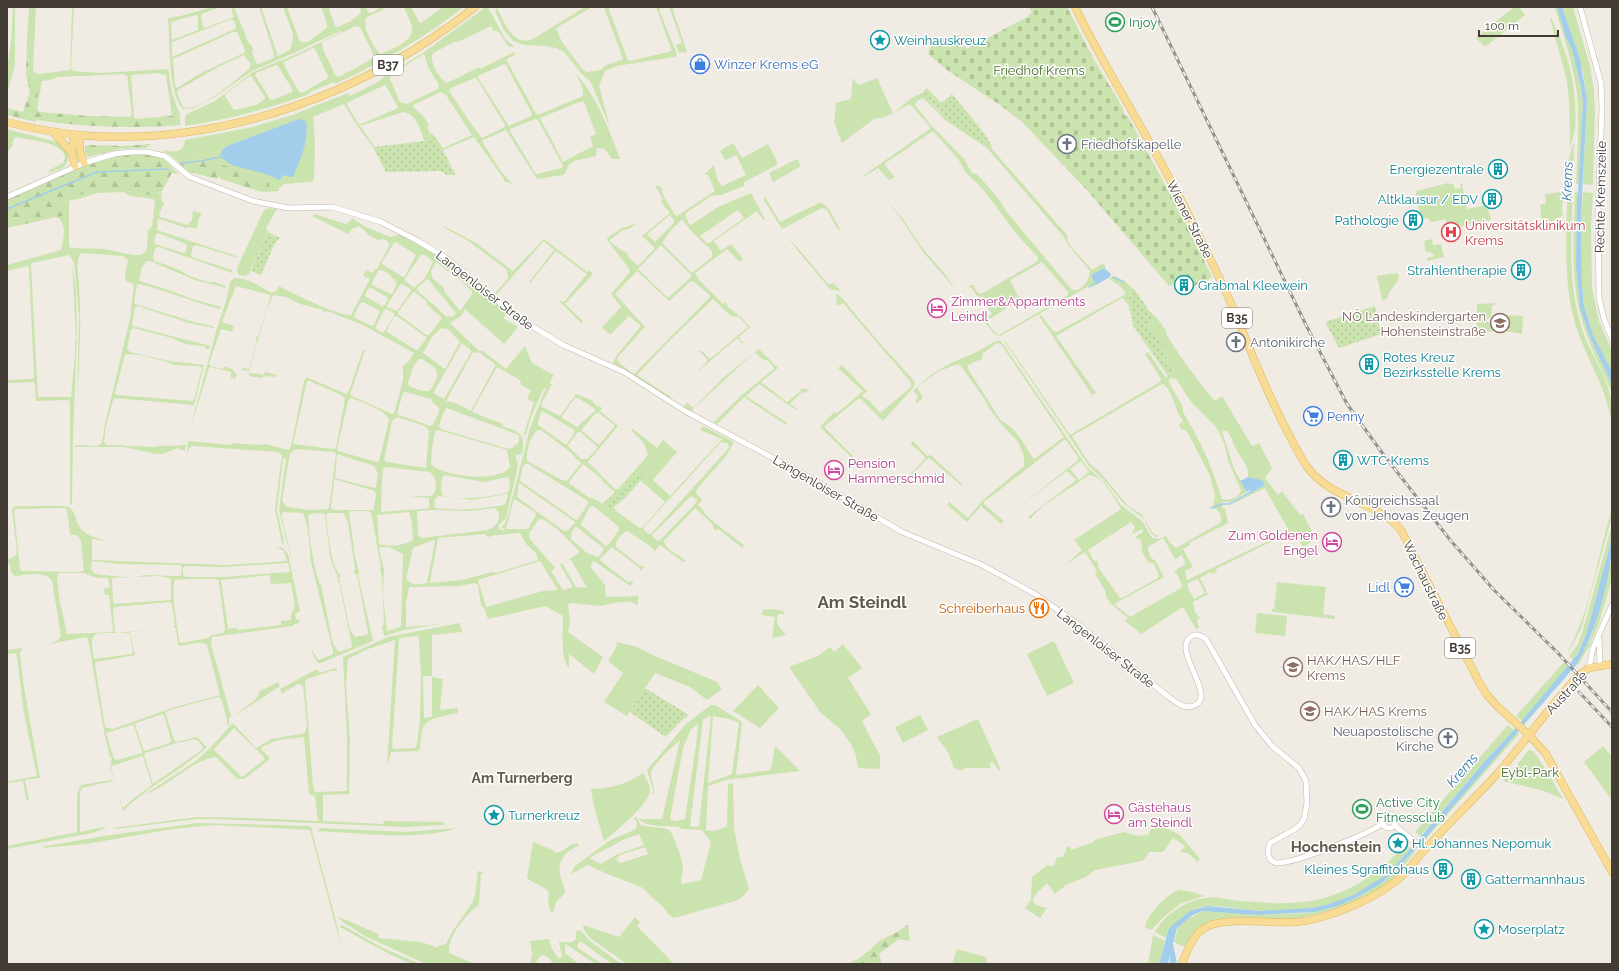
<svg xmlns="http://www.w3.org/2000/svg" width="1619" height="971" font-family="Raleway,sans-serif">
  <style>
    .green { fill: #cbe3ae; fill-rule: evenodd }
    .forest { fill: url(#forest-firs) }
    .cemetery { fill: url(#cemetery-stones) }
    .garden { fill: url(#garden-dots) }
    .water { fill: #a2cdeb }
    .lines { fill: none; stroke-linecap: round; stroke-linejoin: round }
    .stream { stroke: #a2cdeb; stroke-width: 1.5 }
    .minor-casing { stroke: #beb7aa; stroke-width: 6 }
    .major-casing { stroke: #dcb866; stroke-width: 8 }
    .minor { stroke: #fff; stroke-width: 5 }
    .major { stroke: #f8db95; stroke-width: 7 }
    .rail-casing { stroke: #939393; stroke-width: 3 }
    .rail { stroke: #fff; stroke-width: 1.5; stroke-dasharray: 4.5; stroke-linecap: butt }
    .labels { text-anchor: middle; stroke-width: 3; stroke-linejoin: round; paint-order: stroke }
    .shield { fill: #fff; stroke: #7b7671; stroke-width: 1 }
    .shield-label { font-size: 12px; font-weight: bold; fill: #423c34 }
    .leisure-label { font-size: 13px; fill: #27864d; stroke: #fff; text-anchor: start }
    .culture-label { font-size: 13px; fill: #0d838f; stroke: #fff; text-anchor: start }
    .shop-label { font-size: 13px; fill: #366cbe; stroke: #fff; text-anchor: start }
    .park-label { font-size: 13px; fill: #456f2b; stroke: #fff }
    .worship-label { font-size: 13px; fill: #5b616d; stroke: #fff; text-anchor: start }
    .street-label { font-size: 13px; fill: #423c34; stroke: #fff }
    .health-label { font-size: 13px; fill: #be3a42; stroke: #fff; text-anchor: start }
    .hotel-label { font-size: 13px; fill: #b23c85; stroke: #fff; text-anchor: start }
    .education-label { font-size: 13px; fill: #785e54; stroke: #fff; text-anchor: start }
    .food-label { font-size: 13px; fill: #c56008; stroke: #fff; text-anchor: end }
    .water-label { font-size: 14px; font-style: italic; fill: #3477a7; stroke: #fff }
    .neighbourhood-label { font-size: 14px; font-weight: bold; fill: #645a4c; stroke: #fff }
    .quarter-label { font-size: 15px; font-weight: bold; fill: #645a4c; stroke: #fff }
    .district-label { font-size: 17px; font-weight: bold; fill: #645a4c; stroke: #fff }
  </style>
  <defs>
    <pattern id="forest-firs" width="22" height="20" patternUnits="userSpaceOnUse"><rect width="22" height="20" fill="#cbe3ae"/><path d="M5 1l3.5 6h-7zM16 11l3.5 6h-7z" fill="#b0c496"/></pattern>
    <pattern id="cemetery-stones" width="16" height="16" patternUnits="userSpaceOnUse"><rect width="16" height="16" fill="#cbe3ae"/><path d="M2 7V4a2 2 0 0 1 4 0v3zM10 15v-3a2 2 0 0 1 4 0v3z" fill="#b0c496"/></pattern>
    <pattern id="garden-dots" width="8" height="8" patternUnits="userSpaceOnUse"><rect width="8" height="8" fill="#cbe3ae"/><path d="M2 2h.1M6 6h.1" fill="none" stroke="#b0c496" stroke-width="1.8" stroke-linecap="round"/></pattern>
  </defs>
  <rect width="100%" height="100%" fill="#f0ece3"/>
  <path class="green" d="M13,7H15V65L7,93V69L11,42Z
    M29,7H36L33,69L35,73L40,74L70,70L72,7H74L71,68L73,71L100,73L168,69L172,93L180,115L172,116L166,75L157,73L131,75L134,117H130L132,114L127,76L123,74L58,77L51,80L42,81L37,109H35C36,102 40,89 37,82C35,78 31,76 29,72L27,41Z
    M213,7H221L201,14L203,27L205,28L234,17L231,7H234L249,44H251L253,49L252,52L256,63L258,64L274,58L273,51L259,7H261L278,56L290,50L293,39V34L283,7H287L300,42H307L314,38L327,27V23L321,7H328L329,9L335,26L338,27L351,21L361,13L360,7H366L368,12L371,13L382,7H388L366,18C363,30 372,42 378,52L381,54C390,50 415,41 412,27C411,21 406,13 404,7H411L419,22L421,23L443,7H464C424,38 381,63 335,84L334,82L310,92L307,95C267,109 227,120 185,126V116L187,114L215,101L253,72L299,53L341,32L340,31L298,51L252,71L213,98L194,108L183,109C168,95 170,39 168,18L180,16ZM196,15L198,16V30L172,40L171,22ZM232,19L234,21L236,26L235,29L172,57V42ZM356,26L360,27L373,54V58L354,69L338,77L335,75L323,49L322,42ZM233,32H237L245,50L244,53L201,73L177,88L175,86L173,59ZM313,48L315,49C320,58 323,67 328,76V78L302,93L299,92L284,65V62ZM244,55L251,64L250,68C239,77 198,114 183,107L177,93L178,90L220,66ZM276,65L278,66L293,90L292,92L272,100L270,99L255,75L256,73ZM250,76H251L265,97V99L256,105L234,110L225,96V94Z
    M486,7H488L505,39L515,47L508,46L498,31H494L491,26L458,42H454L433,53L432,56C431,65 439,79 447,83L479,67L480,69L514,52L515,55L506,59L536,114L538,115L583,96C584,88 579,80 575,73C597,96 609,130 620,159H612L605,149L597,148L596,156L574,161L568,166L566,172L563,175L537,179L506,130L483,140L482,141L500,170L512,184L504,181V179L474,137L443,150L456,175H454L450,165L433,138L425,141C419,129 418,115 403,112L360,126L375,147H373L358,127L344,104L313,117L315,143L314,180L311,182L283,184L282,187L278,188L279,191L267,192L270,183L256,179L249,172L200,159L189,158L176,160L170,155L162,150C172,152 184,154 185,140L253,127L292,115L348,93L350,96L378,82L386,75L423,53ZM424,54L429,69L439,85L438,89L407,104L400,102L390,79V75ZM504,64L506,65L532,114L531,116L509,126L478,78V76ZM475,78L477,79L505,125V127L482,138L472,125L449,91V89ZM385,85L388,89L398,108L359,125L346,103ZM440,92L446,95L472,135L443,148L432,133L430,134L427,126L429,125L423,116L413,107V105ZM582,101L584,102L596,134L590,137L593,146L563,162L540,118ZM535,119L538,120L563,166L562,168L536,174L510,131V129Z
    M585,7H592L556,28L562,42L583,70L587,72L601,70C606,62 615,64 623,59L604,7H608L628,60L630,61L672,51L656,7H660L661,9L659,10L677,54L675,57L616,66L605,71L599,86L610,128L591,82L581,73L569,58L564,52L556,48L546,46L525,45L513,41L504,30L495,11L497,8C505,23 513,47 533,39Z
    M669,7H672L687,52L679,53L676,45L682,43Z
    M1514,7H1519L1525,15L1485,47L1476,38Z
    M1555,7H1557L1565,35L1572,50L1581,87L1583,103L1579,184H1576C1577,154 1580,122 1577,93C1573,64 1563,35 1555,7Z
    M1562,7H1573L1590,66L1594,90L1595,113L1593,185L1583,184L1587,100L1583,71Z
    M1550,18H1551C1568,51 1578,90 1575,128C1574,135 1571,142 1570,149L1569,102L1567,81Z
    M853,77L855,82L860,85L877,78L893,113L913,97L922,93L924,94L938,111L992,149L1067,235L1068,243L1092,270L1103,263L1106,267L1091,275L1096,285L1092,287L1091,285L1000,336L994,334L983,320L992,314L981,296L978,297L971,287H968L972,284L977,292L981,294L1038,261V257L1018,236L983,189L966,173L958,159L933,131L884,164L895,177L889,180L878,168L865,176H863L931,128L911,105H908L885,117L874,119L842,143L834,122L836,103L851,99ZM923,98L945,120L987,148L1064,237L1068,245L1090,271C1089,281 1083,291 1072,290L1006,211L998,198L977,174L972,173L964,159L929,123L915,105L917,101ZM1042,262L1068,292V295L999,335C994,333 988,326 988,320L1020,300L1010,280Z
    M7,129L60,143L68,153V161L63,168L49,173V170L63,163L65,157C63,142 29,140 16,137L14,138L12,147L7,152Z
    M1574,141L1573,184H1567L1568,162Z
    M733,143L742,158L768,144L776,159L777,165L744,182V186L721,195L711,196L686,213V217L689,224L691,225L718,207L751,193L765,219L763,220L757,211L714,241L721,251L731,244L743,259L740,262L727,249L695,273C699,282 715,295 723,304L726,302L728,307L740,316L750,327L739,337L743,343L742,344L739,339H736L694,375L707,362V359L699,351H702L710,359L748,327L739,317L731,316L713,299L668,342L637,375L671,397L669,398L613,363L617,355L641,326L629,316L610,335L602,327L621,307L611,294L629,273L630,270L608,241L607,238L621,229V227L624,228L637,223L631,228L621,231L609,241L624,252L626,251L628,256L638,266L655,248L642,236L670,213L661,202L663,199L655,185L661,187L663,195L675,215L677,216L715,191L708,175H704L714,165L718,181L722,186L746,175L736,155L725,160L720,151ZM738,210L744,218L709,243H707L700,236ZM670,215L674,220V223L655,242L647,234ZM682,219L691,231L712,251V257L692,273L662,243L671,230ZM661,245L691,275V277L669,297H667L638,269ZM637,271L669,301L691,281L694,282L710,295V297L634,374L618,362L617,358L645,327L615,294Z
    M797,159L801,166L773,182L769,173Z
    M1448,183L1454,185L1455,189L1461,188L1460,184L1462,183L1467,209L1487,205L1491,220L1458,227H1457L1456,223L1447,224L1446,219L1431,222L1427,218H1425L1421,221L1416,194L1417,191Z
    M877,189L903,219L921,246L948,278L955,289L923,252L897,213Z
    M97,190H125L132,193H139L141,194L160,193L162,191L161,200L164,204L159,214L160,217L188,225L192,220L193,211L202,213L198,220L197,229L189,227L186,228L160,219H158L157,230L239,257L238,258L196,245L193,246L191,255L192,257L232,270V273L159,247L155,248L153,258L155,261L180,270L187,275L207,282H215L226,286V288L195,280L150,261H147L142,267L139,281L166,289L192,299L221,307L220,309C193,302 167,291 139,284L137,285L134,302L135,304L194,322L215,327L214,328L189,323L138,306L135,308L132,324L133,326L210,346L208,350L204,346L185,344L172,338L133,328L131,330L127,349L130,352L169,361L204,365L194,405L115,398L113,401L106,426L104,442L107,445L154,447C164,444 175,448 186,444L185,451L177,448L163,454H156L124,447H75V445L97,446L102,443L105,424L130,318L134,284L126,281L125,275L128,260L123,256L81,253C75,260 79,277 79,286C82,325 79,364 77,403L79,316L74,262L69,255L32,263L31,265L38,397H71L75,354V341L76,339L72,263L76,292L77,334L73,437L72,505L70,504V402L68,400L36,401L35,384L33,382L7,383V380L33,379L34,377L29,267L27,266L7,271V265L61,250C63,239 68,225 57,217L66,215V202L69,198ZM124,192L130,196L153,199L155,201L152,226L148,231L147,249L144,253L140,255H133L105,249L71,248L69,246V202L71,200L79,199L97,193ZM158,233L186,244L187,246L185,253H183L155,244L154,241L156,234ZM127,354L141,355L167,362L173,365L198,366L202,368L194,400L192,401L116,395L115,393L125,355Z
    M1561,192L1563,195L1562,209L1563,216L1555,219V221L1542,223L1540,205L1546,203L1545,194Z
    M1567,192H1573C1571,242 1567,295 1587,342C1597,365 1617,393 1611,419C1605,384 1583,354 1574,319C1563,279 1567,234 1567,192Z
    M1575,192H1578L1577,198L1576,266L1580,308L1590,337L1611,383L1612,393C1601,368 1588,343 1581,317C1570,277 1574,233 1575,192Z
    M1583,192L1593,193L1591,226L1592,288L1599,321L1612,351V372L1593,335L1584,306L1582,286L1581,216Z
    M765,197L780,222L821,202L829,209L840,229L838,230L827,210L822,208L782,229L764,200Z
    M269,208L277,209L266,228L268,232L249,274L245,276L238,275L237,268L264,210Z
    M315,214L345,224L349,223L352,218L364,226L390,237L398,235L399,234L447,261L507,312L503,318L518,327L504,344L465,309L461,316L450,323L478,350L483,351L506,369L525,346L532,363L554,375L549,383L552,384L541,405L542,407L560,416L576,394L591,400L598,407L599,406L602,408L600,411L618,426L588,462L615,489H618L648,455L644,443L631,430L632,428L657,448L663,440L677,452L653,480L670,496L722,439L700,430L703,426L734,442L726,456L697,489L696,493L702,500L698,505L705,512L704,513C716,525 730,534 744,545L742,548L720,530L718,529L714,530L713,525L695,508L664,541C666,552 680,554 686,561L683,562L660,545L654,552L653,548L627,531C621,534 615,540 616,547L640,566H645L641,571L640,568L612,547L600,559L601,561L628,582L634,581L630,586L594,561L590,566L605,585L606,597L638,596V605L630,602H620L600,606L573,603L568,604L570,623L568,632L603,657L594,674L569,654V668C560,658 563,629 563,616L545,606L488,619L484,608L481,605L478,585L475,583L459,586L409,587L406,603V627L440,624L404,630L384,636L382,626L384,625L382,577L380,569L381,567C377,549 375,531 371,513L368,511H350L349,513L355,556L359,572L358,575L373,641L321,663H318L313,655L311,648L316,657L319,660L333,654V651L310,558C311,550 307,519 303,513L283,512L281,514L293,564L287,543L279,510L286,459L283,458L277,510L284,542L282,544L275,509L282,455L278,452L193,446L189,448L187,455L188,441L231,445L232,443L261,445L265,444L288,450L291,447L304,381L306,377L346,394L348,393L363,350H365L350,395L392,414L394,413L400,392L402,382L403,381V365L408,362L414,353L363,325L327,311L325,312L323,310L300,304L286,297L273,295L267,309L249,371L250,373L264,375L265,372L277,375L276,377L264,376L261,378L249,376V371L242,370L243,366L244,368L249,369L257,341L255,340L257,336L258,337L271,295L236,286L222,322L234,326L232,332L221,329L209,363L210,366L223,369L224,366L234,370V373L237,374L235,379L231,378V372L210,367L209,368L189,433L217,328L226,301L230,282L234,278C249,278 259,286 271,293L276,291L279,286C292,293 338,316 351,315L370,279L363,276L366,270L373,273L376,268L377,269L389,246C389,240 386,240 381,239L380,241L369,235L359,226L352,229L348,234L312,216ZM396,242L416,255L405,276L403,277L382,264V262L394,243ZM421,255H425L433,262L425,278L414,288L404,280ZM436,262L460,280L472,291V294L460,311L444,291V288L432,278L431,271ZM381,270L388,273L397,283L393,293L391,294L372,285V283L378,271ZM427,279H428L456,313L455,315L451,317L445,316C437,306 427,300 417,290V288ZM402,284L411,289V291L397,311L387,307V305L400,285ZM371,288L387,297L388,299L385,305L382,306L366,297L365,294L368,289ZM413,292H415L427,302V305L442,318L429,335H426L398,314V312ZM363,302L380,311L374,325L372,326L355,318L354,316L360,303ZM386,309L394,313V316L384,332L382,333L375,328L384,310ZM397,316L426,337V339L418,350H416L387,332V330L394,317ZM441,328L448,329L460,342L445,369L423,353L432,337ZM462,343L471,350V352L444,399L433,393ZM473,352L480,353L495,364V366L471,411L456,403L446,401ZM419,359H422C430,365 441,368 436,380C434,384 432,388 429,391H421L409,386L408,383L414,365ZM497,367L520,380L521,385L531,390L527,399L534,402L524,433L525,437L532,414L544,388H546L530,428L507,519L504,525L501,527L505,530L504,531L499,529L498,526L506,518L514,483L518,464L515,455L522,454C526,433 520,432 502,426L503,424L472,412ZM307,381H310L343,396L345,399L336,448L333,449L293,444ZM406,392L431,399L433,403L439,408V412L433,425L430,426L399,415L397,413L403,393ZM352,398C362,402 387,411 389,420L379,461L377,462L338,451L337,449L348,401L349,399ZM575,398H578L595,409V411L577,427L562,418V416ZM447,408L519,435V442L512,448L508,449L441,429L439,426L444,411ZM543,411L574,430L575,432L567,444H565L538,425V423L541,412ZM596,413H599L614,425V427L599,445L582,431V429ZM397,417L425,426L429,431L426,468L386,462L384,460L392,421ZM438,430L507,450L510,467C499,483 443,477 431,464L432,447L435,432ZM538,430H541L569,451L581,463L567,481L562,480L527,461C526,451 530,436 538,430ZM578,432H580L597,446V449L587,459H581L569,447L568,445ZM721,442L727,443L729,446L728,449L651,534H649L644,530V527ZM296,449L334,452L336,454L329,507L328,509L309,510L287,507L282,501L290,453ZM337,454L374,466L378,473L376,487L374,488L335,478ZM526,464H528L588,501V504L578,519L576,520L520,481L523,466ZM583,464L602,479L603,482L615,492L602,504L597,500L588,497L570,484L569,482ZM385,467L430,472C437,477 438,489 432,496H409L429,498V508L421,509L381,512L382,480L383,469ZM638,470L644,475L640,480L665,502L642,528H640L616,511L614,507L610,510L604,506ZM444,475L484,482L507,477L510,480L509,491L507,493C486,497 465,501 443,496L441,489L442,477ZM334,479L375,491L376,495L374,508L373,510H333L331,508ZM519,483L574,521L575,523L567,531H564L517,497ZM506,494L508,495L506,503L504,505C481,509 459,511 435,508C434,504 434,498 439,496L473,500ZM691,496L697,500V502L660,540L658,541L653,537L652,535ZM514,499L535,512L536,515L528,529H506ZM590,506H593L618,526L619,530L608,545L606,546L582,526L581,524ZM495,508L499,513C499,523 496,527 487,530L421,538L418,535L417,513L418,511L432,510L470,511ZM409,512L412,522L413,540C403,546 390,547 379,544L377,515ZM323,513L325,515L330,557L338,578L337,581L339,582L352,646L351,648L339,652L333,644L321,585C315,578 306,521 309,514ZM328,513H343L348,522L355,569L353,572L357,575L368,632L367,635L355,637L350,630L339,578L341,575C331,570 327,527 326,515ZM539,519C550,519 572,544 580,552L568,560H571L587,588L576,587L562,563L560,565L573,587L563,590L551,571L555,568L530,539L529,533ZM575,527H577L603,548V551L598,557L587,553L571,539L572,532ZM518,533H520L526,544L536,553L538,560L496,573L492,572L462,580L430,583L438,538L485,534L488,537C498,534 508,535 518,533ZM433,540L435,541L427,583C419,585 412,586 406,579L413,548ZM380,547H389L403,554L401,627L387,631L383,594L384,569L379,549ZM540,561L558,590L543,591L486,607L478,580Z
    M444,226L476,243L513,271L544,239L587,272L589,270L593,274L565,304L583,321L581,323L558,300L564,302L587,274L556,251L530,283L529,282L554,250L544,241L496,295L494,294L508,279L507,270L470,242L443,227Z
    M787,235L829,285L833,283L844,294L840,291L830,289L798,251Z
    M1432,239L1433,245L1441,244L1444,257L1428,261L1427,258L1435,256L1430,252H1426L1424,241Z
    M1396,273L1399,275C1399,284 1388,290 1387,299L1382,300L1377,276Z
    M1114,276L1124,281L1135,290L1129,294L1134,326L1168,374L1172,373L1173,370L1165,357L1163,347L1148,325L1157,318L1167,332L1166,334C1181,358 1197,380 1215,401L1222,396L1252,446L1259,443L1272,468L1265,478L1278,495L1282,491L1300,515L1303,514L1316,539L1303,547L1293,531L1216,569L1217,572L1212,574L1211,572L1200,578L1208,594L1193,602L1195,612L1200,618L1197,620L1199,628L1196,629L1183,607L1141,634L1125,621L1128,618L1111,604L1106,597V592L1095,574L1097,571L1085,552L1065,565L1082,550L1074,540L1121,509C1114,498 1104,476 1089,475L1043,506L1030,519L1028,517L1075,481V479L1067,471L1019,507L1077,461L1078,457L1066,440H1064L984,502V504L1004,521L1001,524L981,506L967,522L947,505L949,502L968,518L982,501L1024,466V456L1018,442L1002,425L989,408L984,398L960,365L958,364L939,371L917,387L923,398L917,403L915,401L918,397L913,391C920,384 926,378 934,373C949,362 968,357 984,348C990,345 995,340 1001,341L1087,467L1106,484L1121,505L1142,521L1152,538L1160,539L1166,536L1170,543L1176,548L1220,523C1223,518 1220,513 1216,509H1213L1215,495L1210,476L1187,431L1181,429L1179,424L1183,422C1182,418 1178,415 1177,410C1173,401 1171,390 1163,384L1160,385L1072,436L1089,463L1100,472L1127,505L1141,514L1153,533L1157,536L1162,535L1156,537L1151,533L1144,519L1123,503L1107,483L1089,466L1005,342L1004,339L1070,435L1160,382L1161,379L1145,354L1148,352L1166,378L1168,376L1133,326L1129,306L1124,299L1122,298L1056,336L1096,393L1092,395L1039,316L1041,315L1053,331L1057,332L1126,294L1121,287L1109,278L1113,277ZM997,343L1001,344L1064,437L1034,459C1024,446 1017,427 1001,421L968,369V365L982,359L983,353ZM1171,378L1176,379L1192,403L1216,427L1224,443L1228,460L1241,490C1239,498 1229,501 1222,499L1212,470L1205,453L1195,433L1183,412V407L1169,383V380ZM1222,431H1227C1233,439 1234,447 1239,454C1244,463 1249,466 1248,477L1262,480L1265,485L1223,509L1222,502H1230L1247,492L1234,469ZM1081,461L1089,472L1079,480L1070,469ZM1265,488L1288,529L1287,532L1187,580L1185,571L1193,567L1183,549L1190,545L1189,543L1228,523L1225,508ZM1131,522L1135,527L1131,535L1142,529L1143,532L1135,537L1141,540L1142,552L1148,562L1154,564L1159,575L1158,578L1122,598H1120L1098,567V561H1094L1088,550ZM1162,539H1164L1175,559L1182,555L1186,564L1174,571L1177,574L1182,585L1181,588L1130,617L1114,604L1164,577L1155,560L1152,559L1148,551L1149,546ZM1198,579L1205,593L1194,599L1188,588V583Z
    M836,293L842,298L877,340L915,382L913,388L883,421L861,399H858L824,427L853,456L852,458L820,427L834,412L836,414L863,391L838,368L842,365L867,391L862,396L870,401L880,413L910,388L911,384L909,380L843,303L837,306Z
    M1495,303V305H1492L1491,317L1488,318L1487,321L1490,325H1495L1494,331L1477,333V304Z
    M1505,315L1523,316L1522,334L1504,331Z
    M759,349L778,368L761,382L787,402L801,391V389H810L805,393L802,392L790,404L797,409L796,410L759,384L746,396L787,423L786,425L744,397L717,424L714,422L743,394L774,369L773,366L767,360L762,359L755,352L691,411L683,407L687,403L694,408L723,378L755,352Z
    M913,441L927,456L931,455L963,485L962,486L929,458L927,459L900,486L899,485L925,459L924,456L911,444V442Z
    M18,506H64C77,507 74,522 82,530C88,536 99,539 107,541L92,539V560L226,565L287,561L284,551L275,546L283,548L288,554L300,611L295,614L296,620L299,619V623L294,624L293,626L212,637L211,644L231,716L229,718V723L227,727V719L221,698L218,697L180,707L165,712L174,740L176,742L197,737L207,747C181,771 148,786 123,811L118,793L123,808L133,799L152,785L143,757L142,756L112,766L111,768L115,784L110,768L112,757L110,758L104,731L88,639L86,637L49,644L57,641L61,636L52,581C45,570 27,575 15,576L11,572L10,564L7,562V560L15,556L17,552L12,510L14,507ZM65,508L67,510L70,534L72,535H77L81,541L84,570L81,572L22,571L20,569L14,511L16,509ZM92,561L118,564L181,565L182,567L181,575L179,576L144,575C133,580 107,575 95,574L91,569ZM288,563L290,572L225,577H186L183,575V568L185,566L224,567ZM59,573H84L97,578H108L110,587L104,589L105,595H109L113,630L112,632L67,634L59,597L57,576ZM270,575L271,584L291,583L295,606L291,614V620L281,621V625L237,630V628L228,629L221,580ZM160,576L171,579V599L170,600L114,604L113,602L112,580L113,578ZM187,579H217L219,581L225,629L223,633L212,635L208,638L182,643L179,641C178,629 170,588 175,580ZM170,602L172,604L175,625L173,627L117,633L115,632L113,609L115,607ZM174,627L176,629L178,645L180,646C188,645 200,640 207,645L220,695L175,707L113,729L105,727L95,664L96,662L135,655L130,632ZM104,633H129L130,634L133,652L131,654L94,659C93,653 90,641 94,636C96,633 101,634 104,633ZM162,714L164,715L171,740L170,743L144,751L135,725L136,723ZM132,725L134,726L142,751V753L118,760L114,759L106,733ZM194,739C199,740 203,745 203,749L153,784L144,755L145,753L180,742H183Z
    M1612,509V516L1581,629L1569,651H1568C1592,607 1597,556 1612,509Z
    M1612,525V538L1586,635L1574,660L1569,656L1578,644L1583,630Z
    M1612,557V578L1599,623L1589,647L1578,665L1577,664L1591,637Z
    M1277,582L1326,587L1323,614L1335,616V619L1272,612V609H1274Z
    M771,609L784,611V614H778C774,622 781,629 786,635L772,638L775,617L762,615L763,610Z
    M1257,613L1287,616L1285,636L1255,633Z
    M460,623L462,632L432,635V676H423L424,718L432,717V677L443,679L440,710L458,708V713C449,715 429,717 424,726C421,731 421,741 420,748L418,751L391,752L387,766L395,640L368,649L348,659L346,686L350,738L349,794L323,795V821L383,824L384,821L444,822V825L405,827L216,819H197L116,829L113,828L197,817L248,818L318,821L315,796L309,794L304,737L278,740L262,747L261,749L269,757V760L244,779H237L216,757C193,759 168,787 144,795L196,761L208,750L233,723L256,748L273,738V739L305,733L307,725L303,686L298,684L284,692L283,695L280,689L317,669L319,673L336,668L337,671H331L307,679L305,682L313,786L315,792L347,791V738L343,657L388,637ZM417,636L419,638L421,676L420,718L417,745L415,748L394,749L392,747L399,638ZM234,728L264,757V760L242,777L215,751L214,749Z
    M1054,641L1074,683L1047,696L1027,654Z
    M617,642L637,647L655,656L717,682L722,689L707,700L690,687L655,673L627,716L604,702L623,673L608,661L616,648Z
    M843,644L862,668L848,678L871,714L862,721L880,756V767L878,769L858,768L856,756L852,746L842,731L820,712L789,667L818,656L830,647L834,652Z
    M23,648L20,653L23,681L40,778L25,780L29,800H26L23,781L7,783V782L37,776L24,713L17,656L15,653L7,654V650Z
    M1564,662L1568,667L1522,721L1516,716Z
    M278,682L280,686L233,717L256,699L260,691Z
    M758,685L779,708L760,728L733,711Z
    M711,705H715L742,722L736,775L771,770L775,746L800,771L726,780L708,786L706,830C714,833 720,829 727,826L728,784L733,783L734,828L740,859L749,889L741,898L735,901L674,918L669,915L664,908L641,887L605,873L588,865L571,874L575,866L609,841L636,829L637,823L634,818L636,817L641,825C649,828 662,826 669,830C674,834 683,862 683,868C683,874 680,878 682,884L701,880L711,842L702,830L682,829L678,827C669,826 644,827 639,819H662L680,740C674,745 652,765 651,773C651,779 654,786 654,792L652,796L653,790L647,770L686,724ZM711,716L699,826L695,827L690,826L703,719ZM713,716L730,719L739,723L732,774L708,783ZM698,724L697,738L685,819L675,821L670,819L683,748L691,729ZM639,834L644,845L616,855L601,864L589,858L623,840ZM645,847L648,854L621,863L618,862L616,859L620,855Z
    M920,715L928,730L903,743L895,727Z
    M978,719L1001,770H998L993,762L989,763L991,768H964V770H959L954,768L948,752L937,737Z
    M1508,725L1514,730L1486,760L1420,836L1415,832Z
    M1517,732L1519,734L1425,840L1423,839Z
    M1603,746L1612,757V800L1584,762Z
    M1529,750L1533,751L1535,753L1552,780L1563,799L1544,791L1503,781Z
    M643,773C645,777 650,785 650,790C650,804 615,832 604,841L594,807L591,789C610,789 627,784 643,773Z
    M111,780L112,781L82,788L80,792V832L104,827L109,824L103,829L92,833L7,849V846L77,832V794L81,785Z
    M198,823L309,826L312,828L313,836L336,921L342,950L310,830L216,825L173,829L86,844L42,848L45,846L110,835Z
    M1162,826L1180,835L1200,859L1197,862C1193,857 1188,851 1180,852L1185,846L1173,838L1163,852H1149L1144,860L1132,863L1095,870L1086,877L1066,885L1055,894L1047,883L1034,896L1033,901L1036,905L1047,908L1040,918L1025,908L1031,900L1032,877L1047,865L1054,866L1057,857H1063L1067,847L1070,846L1071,850L1094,842V840L1124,832L1138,836L1148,835L1151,829Z
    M321,828L405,832L458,828C417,841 360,833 317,831Z
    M533,842L553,850L556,853C564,852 568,844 578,843V846C564,852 556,862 561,878C562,883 565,887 565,893L557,901L553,912L550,911L548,902L549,892C543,885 534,884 527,878Z
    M1406,844L1410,848C1403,857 1395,867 1386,875C1350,907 1297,914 1251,910C1238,909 1211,903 1199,908C1191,912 1176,925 1168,932L1166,938L1155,932C1165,914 1185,901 1206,898C1215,896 1224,899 1233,900C1260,903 1297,906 1324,898C1357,889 1383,869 1406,844Z
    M1414,851L1415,852L1391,882L1378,891L1334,910L1295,919L1219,920L1186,946H1182L1174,942L1179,925L1202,911L1261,915L1308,913L1338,906L1356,898L1382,883Z
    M478,871L484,872L481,874L479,905C470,910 454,930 451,940C449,944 449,949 449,953L475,964H426L365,936L343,922L337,916L378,934L379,938L421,942L439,948L438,946L446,944L452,932L472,903L475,896Z
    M1180,890L1193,892L1204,896L1180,904L1165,916L1151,930L1145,927C1147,915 1168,892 1180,890Z
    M635,917L640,922L637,926L674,964H627L590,938L584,930L583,925L619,937Z
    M342,925L381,947L420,964H412L391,955L340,927Z
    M578,930L582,932L589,940L621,964H612L580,941L577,946L578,948L602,964H596L565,944V953L579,964H553L550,959L544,955L540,956L535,964H530L532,954L530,941L549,939L552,949L559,959L562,956L559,942H572L576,939V932Z
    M1153,935L1165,941L1159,964H1148Z
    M957,949L986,957L987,964H952Z"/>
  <path class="forest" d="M27,41L29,72C31,76 35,78 37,82C40,89 36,102 35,109H37L39,112L90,116L134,117L135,119L180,115V125C132,129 84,127 36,120V122L7,115V108L23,112L30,92L26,75Z
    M151,144L146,148L121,149L88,157C85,153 84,150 85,146L89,145L123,146Z
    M150,154L165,160L179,174L172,173L162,191L155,195L132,193L125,190H97L69,198L66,202V215L7,228V200C43,184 81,164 119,156C129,154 140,155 150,154Z
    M189,158L200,159L249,172L256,179L270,183L267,192L258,191L221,179V178L218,177L217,179L189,172L176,160Z
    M908,925L910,941L899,939L879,954L882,964H846L856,960L870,950L879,941L897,932Z"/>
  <path class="cemetery" d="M1029,7H1067L1093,58L1124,110L1123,111L1125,116L1127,115L1129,119L1179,210L1178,211L1184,219L1212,277L1184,291L1179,281L1169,286L1086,189L1022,122L1000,105L947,70L928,54L931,41L959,35L958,39L967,49L1029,16L1028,15L1032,13Z"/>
  <path class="garden" d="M927,88L941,103L952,94C960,105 992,138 992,149L946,118L922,93Z
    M434,137L446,157L454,175H447L441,171L386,172L373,147L425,141Z
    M268,232L280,238L275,243L261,275L251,271Z
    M1135,290L1150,312L1157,318L1148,325L1163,347L1165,357L1173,370L1172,373L1168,374L1134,326L1129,294Z
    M1375,306L1381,334L1339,348L1325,322Z
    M638,470L645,476L625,498L610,510L604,506Z
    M645,688L689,715L682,720L666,737L630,712Z"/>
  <path class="water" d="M1557,7H1562L1580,59L1587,100L1581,216L1582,286L1584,306L1593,335L1612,372V385L1590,337L1580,308L1576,266L1577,198L1578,192L1583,103L1581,87L1572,50L1565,35Z
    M299,119L306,121C309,141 301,158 293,177H291L284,175L279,180L269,175L232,165L220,157L222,150L227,146Z
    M1104,268L1111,274L1110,277L1096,285L1091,275Z
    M1248,477L1262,480L1265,485L1251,493L1250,490L1247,492L1240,481Z
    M1612,538C1612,575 1596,632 1577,664L1414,851L1382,883L1356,898L1338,906L1314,912L1257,915L1202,911L1193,915L1177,928L1173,944L1177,964H1170V955L1168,964H1159L1169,928L1190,911L1208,906L1260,911L1312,908L1326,905L1354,895L1386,875L1403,857L1486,760L1514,730L1577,655L1586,635Z"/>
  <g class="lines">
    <path class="stream" d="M182,163L201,161L220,157
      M7,209L97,172L168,169
      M1113,277L1124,282
      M1089,287L1095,283
      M1211,508L1222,504H1229L1251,492"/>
    <g class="minor-casing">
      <path id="minor" d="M1580,7L1601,83L1602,108L1598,213L1599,298L1604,319L1612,339
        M7,197L84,163L114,154L131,152H147L165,156L190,177L253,201L288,208L333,207L381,222L418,241L446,258L517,317L563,345L624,372L685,411L805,475L902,532L982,565L1035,594L1079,625L1170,698C1177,703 1184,709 1193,706C1220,697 1169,649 1192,636C1197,633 1201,636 1206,639L1255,725L1272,746L1299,768L1306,781L1307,803L1304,819L1300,825L1295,829L1270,843C1267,850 1267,862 1277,863C1296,863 1366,835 1382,824
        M1599,639L1600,666
        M1589,668L1593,648L1612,605
        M1382 821a7 7 0 1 1 14 0a7 7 0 1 1-14 0Z
        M1394,825L1420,846L1426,849"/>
    </g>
    <g class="major-casing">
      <path id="major" d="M1075,7C1112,83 1160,153 1196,230C1211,260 1226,291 1239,322C1253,358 1268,394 1286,429C1293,442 1299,456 1308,468C1332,500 1375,500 1401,530L1479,682L1487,695L1497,706L1529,735L1546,754L1612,872
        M7,122C34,129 62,134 90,136C228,144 368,92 475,7
        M53,132L72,153
        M74,135L72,154L75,166
        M80,135V151L84,163
        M1182,964C1187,951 1193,934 1206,927C1227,916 1272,924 1296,922C1318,920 1338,912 1357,904C1375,896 1391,887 1405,873C1414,863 1422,852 1431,843C1453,819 1476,797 1498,773C1525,741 1549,708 1577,677L1589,668L1612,664"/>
    </g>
    <use href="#minor" class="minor"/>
    <use href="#major" class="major"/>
    <g class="rail-casing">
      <path id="rail" d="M1152,7L1306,325L1347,404L1383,454L1451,541L1494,590L1557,652L1612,712
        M1579,692L1612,727"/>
    </g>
    <use href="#rail" class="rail"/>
  </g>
  <defs>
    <g id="stadium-ring" transform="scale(1)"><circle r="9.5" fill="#fff" stroke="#2e9e5b" stroke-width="1.5"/><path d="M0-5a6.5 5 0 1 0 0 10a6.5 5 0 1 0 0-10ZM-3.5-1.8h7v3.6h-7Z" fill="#2e9e5b"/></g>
    <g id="sight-ring" transform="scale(1)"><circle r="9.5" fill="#fff" stroke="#0f9aa8" stroke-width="1.5"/><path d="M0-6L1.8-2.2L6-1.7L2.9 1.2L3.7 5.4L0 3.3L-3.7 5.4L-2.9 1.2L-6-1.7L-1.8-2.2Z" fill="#0f9aa8"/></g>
    <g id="shop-ring" transform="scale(1)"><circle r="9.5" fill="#fff" stroke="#3f7fe0" stroke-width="1.5"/><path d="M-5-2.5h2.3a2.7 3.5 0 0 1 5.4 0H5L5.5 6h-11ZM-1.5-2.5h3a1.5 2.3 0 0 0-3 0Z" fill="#3f7fe0"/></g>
    <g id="church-ring" transform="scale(1)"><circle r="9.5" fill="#fff" stroke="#6b7280" stroke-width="1.5"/><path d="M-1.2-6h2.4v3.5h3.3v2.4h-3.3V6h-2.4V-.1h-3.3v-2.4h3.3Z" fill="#6b7280"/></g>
    <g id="building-ring" transform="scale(1)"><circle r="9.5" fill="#fff" stroke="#0f9aa8" stroke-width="1.5"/><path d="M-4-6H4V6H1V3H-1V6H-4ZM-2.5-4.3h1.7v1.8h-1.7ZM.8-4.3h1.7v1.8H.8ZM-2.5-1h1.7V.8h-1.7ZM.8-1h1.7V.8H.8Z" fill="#0f9aa8"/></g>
    <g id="hospital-ring" transform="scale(1)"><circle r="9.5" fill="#fff" stroke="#e0444e" stroke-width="1.5"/><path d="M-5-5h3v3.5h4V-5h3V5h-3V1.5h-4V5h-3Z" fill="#e0444e"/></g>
    <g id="hotel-ring" transform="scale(1)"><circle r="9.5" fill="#fff" stroke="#d1479c" stroke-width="1.5"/><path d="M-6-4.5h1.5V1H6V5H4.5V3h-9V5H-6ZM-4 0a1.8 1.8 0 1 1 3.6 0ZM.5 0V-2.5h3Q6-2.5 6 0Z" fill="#d1479c"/></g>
    <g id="school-ring" transform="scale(1)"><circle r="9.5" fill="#fff" stroke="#8d6e63" stroke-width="1.5"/><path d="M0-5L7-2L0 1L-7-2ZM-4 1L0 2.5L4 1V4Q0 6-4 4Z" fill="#8d6e63"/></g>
    <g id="supermarket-ring" transform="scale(1)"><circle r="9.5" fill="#fff" stroke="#3f7fe0" stroke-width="1.5"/><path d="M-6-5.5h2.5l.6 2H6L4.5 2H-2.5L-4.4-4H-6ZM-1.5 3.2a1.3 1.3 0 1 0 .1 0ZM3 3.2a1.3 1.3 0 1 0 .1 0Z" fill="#3f7fe0"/></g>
    <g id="restaurant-ring" transform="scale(1)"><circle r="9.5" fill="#fff" stroke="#e8710a" stroke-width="1.5"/><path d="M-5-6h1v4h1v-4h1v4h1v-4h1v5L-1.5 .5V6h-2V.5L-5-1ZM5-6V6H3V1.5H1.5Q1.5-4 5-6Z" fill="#e8710a"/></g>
  </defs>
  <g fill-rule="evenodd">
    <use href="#stadium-ring" x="1115" y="22"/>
    <use href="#sight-ring" x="880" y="40"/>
    <use href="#shop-ring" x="700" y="64"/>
    <use href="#church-ring" x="1067" y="144"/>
    <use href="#building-ring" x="1498" y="169"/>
    <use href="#building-ring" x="1492" y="199"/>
    <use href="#building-ring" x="1413" y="220"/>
    <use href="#hospital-ring" x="1451" y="232"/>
    <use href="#building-ring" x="1521" y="270"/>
    <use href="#building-ring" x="1184" y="285"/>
    <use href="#hotel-ring" x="937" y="308"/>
    <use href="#school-ring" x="1500" y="323"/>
    <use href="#church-ring" x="1236" y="342"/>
    <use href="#building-ring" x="1369" y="364"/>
    <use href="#supermarket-ring" x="1313" y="416"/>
    <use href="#building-ring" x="1343" y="460"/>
    <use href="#hotel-ring" x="834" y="470"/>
    <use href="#church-ring" x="1331" y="507"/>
    <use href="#hotel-ring" x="1332" y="542"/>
    <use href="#supermarket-ring" x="1404" y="587"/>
    <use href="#restaurant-ring" x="1039" y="608"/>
    <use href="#school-ring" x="1293" y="667"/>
    <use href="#school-ring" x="1310" y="711"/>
    <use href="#church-ring" x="1448" y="738"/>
    <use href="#stadium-ring" x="1362" y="809"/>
    <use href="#hotel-ring" x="1114" y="814"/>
    <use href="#sight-ring" x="494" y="815"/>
    <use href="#sight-ring" x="1398" y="843"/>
    <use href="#building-ring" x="1443" y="869"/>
    <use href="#building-ring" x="1471" y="879"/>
    <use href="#sight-ring" x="1484" y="929"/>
  </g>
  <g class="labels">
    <g class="shield">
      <rect x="373" y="55" width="30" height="20" rx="3"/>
      <rect x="1222" y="308" width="30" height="20" rx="3"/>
      <rect x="1445" y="638" width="30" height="20" rx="3"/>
    </g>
    <g class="shield-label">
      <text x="388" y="69">B37</text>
      <text x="1237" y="322">B35</text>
      <text x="1460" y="652">B35</text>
    </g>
    <g class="leisure-label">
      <text x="1129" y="27">Injoy</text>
      <text x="1376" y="807">Active City<tspan x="1376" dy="15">Fitnessclub</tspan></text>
    </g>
    <g class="culture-label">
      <text x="894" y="45">Weinhauskreuz</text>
      <text x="1484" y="174" text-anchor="end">Energiezentrale</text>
      <text x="1478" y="204" text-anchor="end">Altklausur / EDV</text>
      <text x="1399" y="225" text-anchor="end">Pathologie</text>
      <text x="1507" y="275" text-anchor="end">Strahlentherapie</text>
      <text x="1198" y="290">Grabmal Kleewein</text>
      <text x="1383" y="362">Rotes Kreuz<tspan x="1383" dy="15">Bezirksstelle Krems</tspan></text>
      <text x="1357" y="465">WTC Krems</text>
      <text x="508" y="820">Turnerkreuz</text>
      <text x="1412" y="848">Hl. Johannes Nepomuk</text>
      <text x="1429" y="874" text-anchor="end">Kleines Sgraffitohaus</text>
      <text x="1485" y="884">Gattermannhaus</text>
      <text x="1498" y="934">Moserplatz</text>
    </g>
    <g class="shop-label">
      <text x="714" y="69">Winzer Krems eG</text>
      <text x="1327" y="421">Penny</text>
      <text x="1390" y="592" text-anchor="end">Lidl</text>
    </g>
    <g class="park-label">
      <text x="1039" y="75">Friedhof Krems</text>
      <text x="1530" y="777">Eybl-Park</text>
    </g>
    <g class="worship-label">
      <text x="1081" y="149">Friedhofskapelle</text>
      <text x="1250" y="347">Antonikirche</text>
      <text x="1345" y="505">Königreichssaal<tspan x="1345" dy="15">von Jehovas Zeugen</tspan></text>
      <text x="1434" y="736" text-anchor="end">Neuapostolische<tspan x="1434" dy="15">Kirche</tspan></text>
    </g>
    <g class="street-label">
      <text transform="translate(1600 197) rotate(-89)" y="5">Rechte Kremszeile</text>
      <text transform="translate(1190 219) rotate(63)" y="5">Wiener Straße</text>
      <text transform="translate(485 290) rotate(38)" y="5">Langenloiser Straße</text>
      <text transform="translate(826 488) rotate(30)" y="5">Langenloiser Straße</text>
      <text transform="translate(1426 580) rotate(64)" y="5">Wachaustraße</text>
      <text transform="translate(1106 648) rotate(38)" y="5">Langenloiser Straße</text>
      <text transform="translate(1566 692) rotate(-47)" y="5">Austraße</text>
    </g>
    <g class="health-label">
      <text x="1465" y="230">Universitätsklinikum<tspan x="1465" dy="15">Krems</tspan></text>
    </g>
    <g class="hotel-label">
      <text x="951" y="306">Zimmer&amp;Appartments<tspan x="951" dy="15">Leindl</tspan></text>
      <text x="848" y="468">Pension<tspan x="848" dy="15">Hammerschmid</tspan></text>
      <text x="1318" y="540" text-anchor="end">Zum Goldenen<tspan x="1318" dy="15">Engel</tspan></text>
      <text x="1128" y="812">Gästehaus<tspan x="1128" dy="15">am Steindl</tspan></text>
    </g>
    <g class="education-label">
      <text x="1486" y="321" text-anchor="end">NÖ Landeskindergarten<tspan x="1486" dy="15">Hohensteinstraße</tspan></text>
      <text x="1307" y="665">HAK/HAS/HLF<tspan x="1307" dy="15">Krems</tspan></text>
      <text x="1324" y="716">HAK/HAS Krems</text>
    </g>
    <g class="food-label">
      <text x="1025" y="613">Schreiberhaus</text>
    </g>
    <g class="water-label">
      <text transform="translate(1567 181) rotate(-88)" y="5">Krems</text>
      <text transform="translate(1462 770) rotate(-49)" y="5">Krems</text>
    </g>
    <g class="neighbourhood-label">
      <text x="522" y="783">Am Turnerberg</text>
    </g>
    <g class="quarter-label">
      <text x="1336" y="852">Hochenstein</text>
    </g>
    <g class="district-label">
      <text x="862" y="608">Am Steindl</text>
    </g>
  </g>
  <rect width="1619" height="971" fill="none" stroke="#423c34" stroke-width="16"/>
  <path d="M1479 30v6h79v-6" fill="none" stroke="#423c34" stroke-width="2"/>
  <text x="1485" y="30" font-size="12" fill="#423c34" stroke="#ffffff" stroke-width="3" paint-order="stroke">100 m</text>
</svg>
